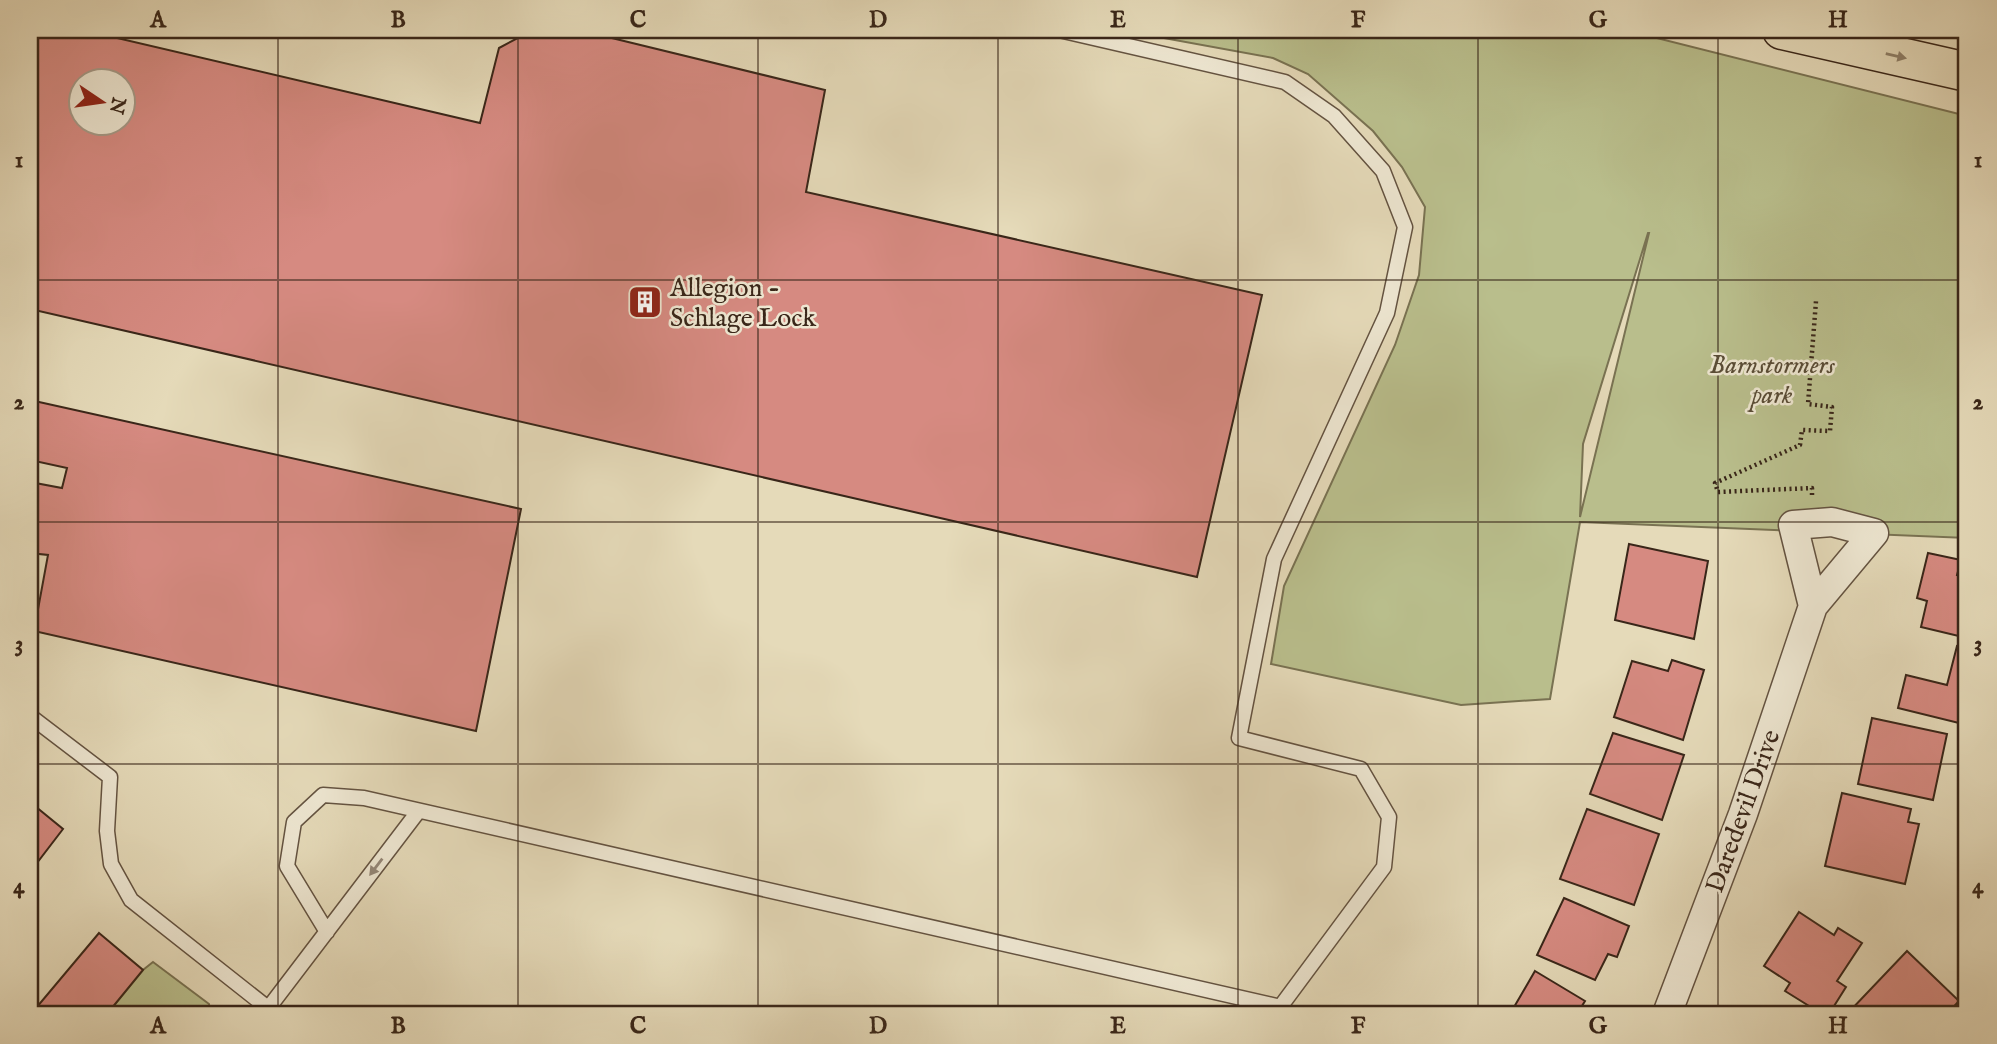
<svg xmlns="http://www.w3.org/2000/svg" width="1997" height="1044" font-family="'IM FELL English',serif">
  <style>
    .green { fill: #b9be8c; stroke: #797252; stroke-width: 2; fill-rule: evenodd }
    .building { fill: #d68a81; stroke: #392619; stroke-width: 2; fill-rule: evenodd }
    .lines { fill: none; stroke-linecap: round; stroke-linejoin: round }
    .lane-casing { stroke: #645341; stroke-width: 17 }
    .street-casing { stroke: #645341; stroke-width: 31 }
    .primary-casing { stroke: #392619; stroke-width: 41 }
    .path { stroke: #392619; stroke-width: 4.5; stroke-dasharray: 2 3.5; stroke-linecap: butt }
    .lane { stroke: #eee7d2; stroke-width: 14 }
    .street { stroke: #eee7d2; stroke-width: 28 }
    .primary { stroke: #e5dab9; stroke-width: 38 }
    .oneway { fill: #8f8069 }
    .oneway2 { fill: #948676 }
    .grid { fill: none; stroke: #392619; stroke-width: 2; stroke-opacity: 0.55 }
    .labels { text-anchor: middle; stroke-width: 5; stroke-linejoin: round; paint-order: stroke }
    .poi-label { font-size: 26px; fill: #392619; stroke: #eee7d2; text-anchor: start }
    .park-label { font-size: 26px; font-style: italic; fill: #594c36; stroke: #eee7d2 }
    .street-label { font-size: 26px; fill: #392619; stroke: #eee7d2 }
    .neatline { fill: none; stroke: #392619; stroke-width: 2.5 }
    .grid-label { font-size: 23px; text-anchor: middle; font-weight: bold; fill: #392619 }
  </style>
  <rect width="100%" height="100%" fill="#e5dab9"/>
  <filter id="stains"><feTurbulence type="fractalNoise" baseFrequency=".00286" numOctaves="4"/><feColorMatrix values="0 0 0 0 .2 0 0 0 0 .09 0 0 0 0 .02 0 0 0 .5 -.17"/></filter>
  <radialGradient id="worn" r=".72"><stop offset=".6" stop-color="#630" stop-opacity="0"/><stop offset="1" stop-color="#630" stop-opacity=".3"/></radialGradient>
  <path class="green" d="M1120,30H1625L1967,116V538L1580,522L1550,699L1461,705L1271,664L1284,586L1395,345L1419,275L1425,207L1402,167L1373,131L1308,74L1273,58ZM1648,233H1649L1580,517L1583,444Z
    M153,962L209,1004L210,1014H107L143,970Z"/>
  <path class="building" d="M30,30H83L480,123L499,48L533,30H579L825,90L806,192L1262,295L1197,577L30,309ZM80,80H122V122H80Z
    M30,400L521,509L476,731L34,631L48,555L30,553V482L62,488L67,468L30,460Z
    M1629,544L1708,561L1694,639L1615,620Z
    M1928,553L1961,560L1957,575L1967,578V638L1921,627L1927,601L1917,598Z
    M1957,646L1967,648V725L1898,708L1906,675L1947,685Z
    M1672,660L1704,670L1683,740L1614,717L1632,661L1668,671Z
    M1872,718L1947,734L1933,800L1858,784Z
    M1613,733L1684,755L1662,820L1590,794Z
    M1842,793L1911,809L1908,822L1919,824L1905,884L1825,866Z
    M30,802L63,829L30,872Z
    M1587,809L1659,834L1634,905L1560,879Z
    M1564,898L1629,926L1617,957L1608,954L1595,980L1537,955Z
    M1799,912L1834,935L1838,928L1862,943L1837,981L1846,987L1829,1014H1822L1785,991L1790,983L1764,966Z
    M99,933L143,970L107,1014H31Z
    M1907,951L1959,1001L1947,1014H1847Z
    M1535,971L1585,1001L1577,1014H1510Z"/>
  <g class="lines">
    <g class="lane-casing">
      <path id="lane" d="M1059,30L1285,82L1334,116L1383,171L1405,227L1387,313L1274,559L1239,738L1361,769L1389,817L1384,867L1275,1014
        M30,716L110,777L107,831L111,864L131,900L269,1009
        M327,932L287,866L294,822L323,795L364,798L1281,1007
        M264,1014L417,813"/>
    </g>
    <g class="street-casing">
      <path id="street" d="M1667,1014L1743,814L1813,606L1874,533L1832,522L1793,525L1813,606"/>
    </g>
    <g class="primary-casing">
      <path id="primary" d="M1782,30L1967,72"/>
    </g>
    <path class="path" d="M1812,495V488L1718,492L1715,483L1800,445L1802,430L1830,431L1832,407L1808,404L1816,301"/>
    <use href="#lane" class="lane"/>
    <use href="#street" class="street"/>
    <use href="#primary" class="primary"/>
  </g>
  <defs><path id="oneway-solid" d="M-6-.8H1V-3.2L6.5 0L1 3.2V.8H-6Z" transform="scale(1.75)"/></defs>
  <use class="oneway" href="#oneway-solid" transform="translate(1896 56) rotate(13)"/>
  <use class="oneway2" href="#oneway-solid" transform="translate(376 867) rotate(127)"/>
  <path class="grid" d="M278,30V1014M518,30V1014M758,30V1014M998,30V1014M1238,30V1014M1478,30V1014M1718,30V1014M30,280H1967M30,522H1967M30,764H1967"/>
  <defs>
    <g id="building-square" transform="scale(1.75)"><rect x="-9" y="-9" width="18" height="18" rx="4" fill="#8f2418" stroke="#eee7d2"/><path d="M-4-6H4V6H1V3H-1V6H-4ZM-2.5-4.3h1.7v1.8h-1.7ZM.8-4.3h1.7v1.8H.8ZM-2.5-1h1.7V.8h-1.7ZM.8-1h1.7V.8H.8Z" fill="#fff"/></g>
  </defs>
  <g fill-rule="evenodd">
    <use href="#building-square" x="645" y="302"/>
  </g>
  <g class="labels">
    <g class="poi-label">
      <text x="670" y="296">Allegion -<tspan x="670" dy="30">Schlage Lock</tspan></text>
    </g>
    <g class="park-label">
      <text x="1772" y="373">Barnstormers<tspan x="1772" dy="30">park</tspan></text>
    </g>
    <g class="street-label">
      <text transform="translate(1742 811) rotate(-70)" y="9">Daredevil Drive</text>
    </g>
  </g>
  <rect width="1997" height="1044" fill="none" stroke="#e5dab9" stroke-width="77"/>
  <g transform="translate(102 102) rotate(103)"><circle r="33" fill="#eee7d2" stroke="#a69a88" stroke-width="2"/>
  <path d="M0-5L12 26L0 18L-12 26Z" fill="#8f2418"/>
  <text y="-10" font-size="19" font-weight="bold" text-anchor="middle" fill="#392619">N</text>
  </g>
  <rect x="38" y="38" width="1920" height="968" class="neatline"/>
  <g class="grid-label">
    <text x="158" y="27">A</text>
    <text x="398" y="27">B</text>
    <text x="638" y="27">C</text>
    <text x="878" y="27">D</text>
    <text x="1118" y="27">E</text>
    <text x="1358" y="27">F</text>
    <text x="1598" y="27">G</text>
    <text x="1838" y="27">H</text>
    <text x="19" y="167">1</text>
    <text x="1978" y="167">1</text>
    <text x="19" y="409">2</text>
    <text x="1978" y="409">2</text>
    <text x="19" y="651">3</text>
    <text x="1978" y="651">3</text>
    <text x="19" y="893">4</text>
    <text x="1978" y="893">4</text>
    <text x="158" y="1033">A</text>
    <text x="398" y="1033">B</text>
    <text x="638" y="1033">C</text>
    <text x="878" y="1033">D</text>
    <text x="1118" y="1033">E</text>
    <text x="1358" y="1033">F</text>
    <text x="1598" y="1033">G</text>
    <text x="1838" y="1033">H</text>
  </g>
  <rect width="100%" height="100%" filter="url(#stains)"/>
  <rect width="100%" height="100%" fill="url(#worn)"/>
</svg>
